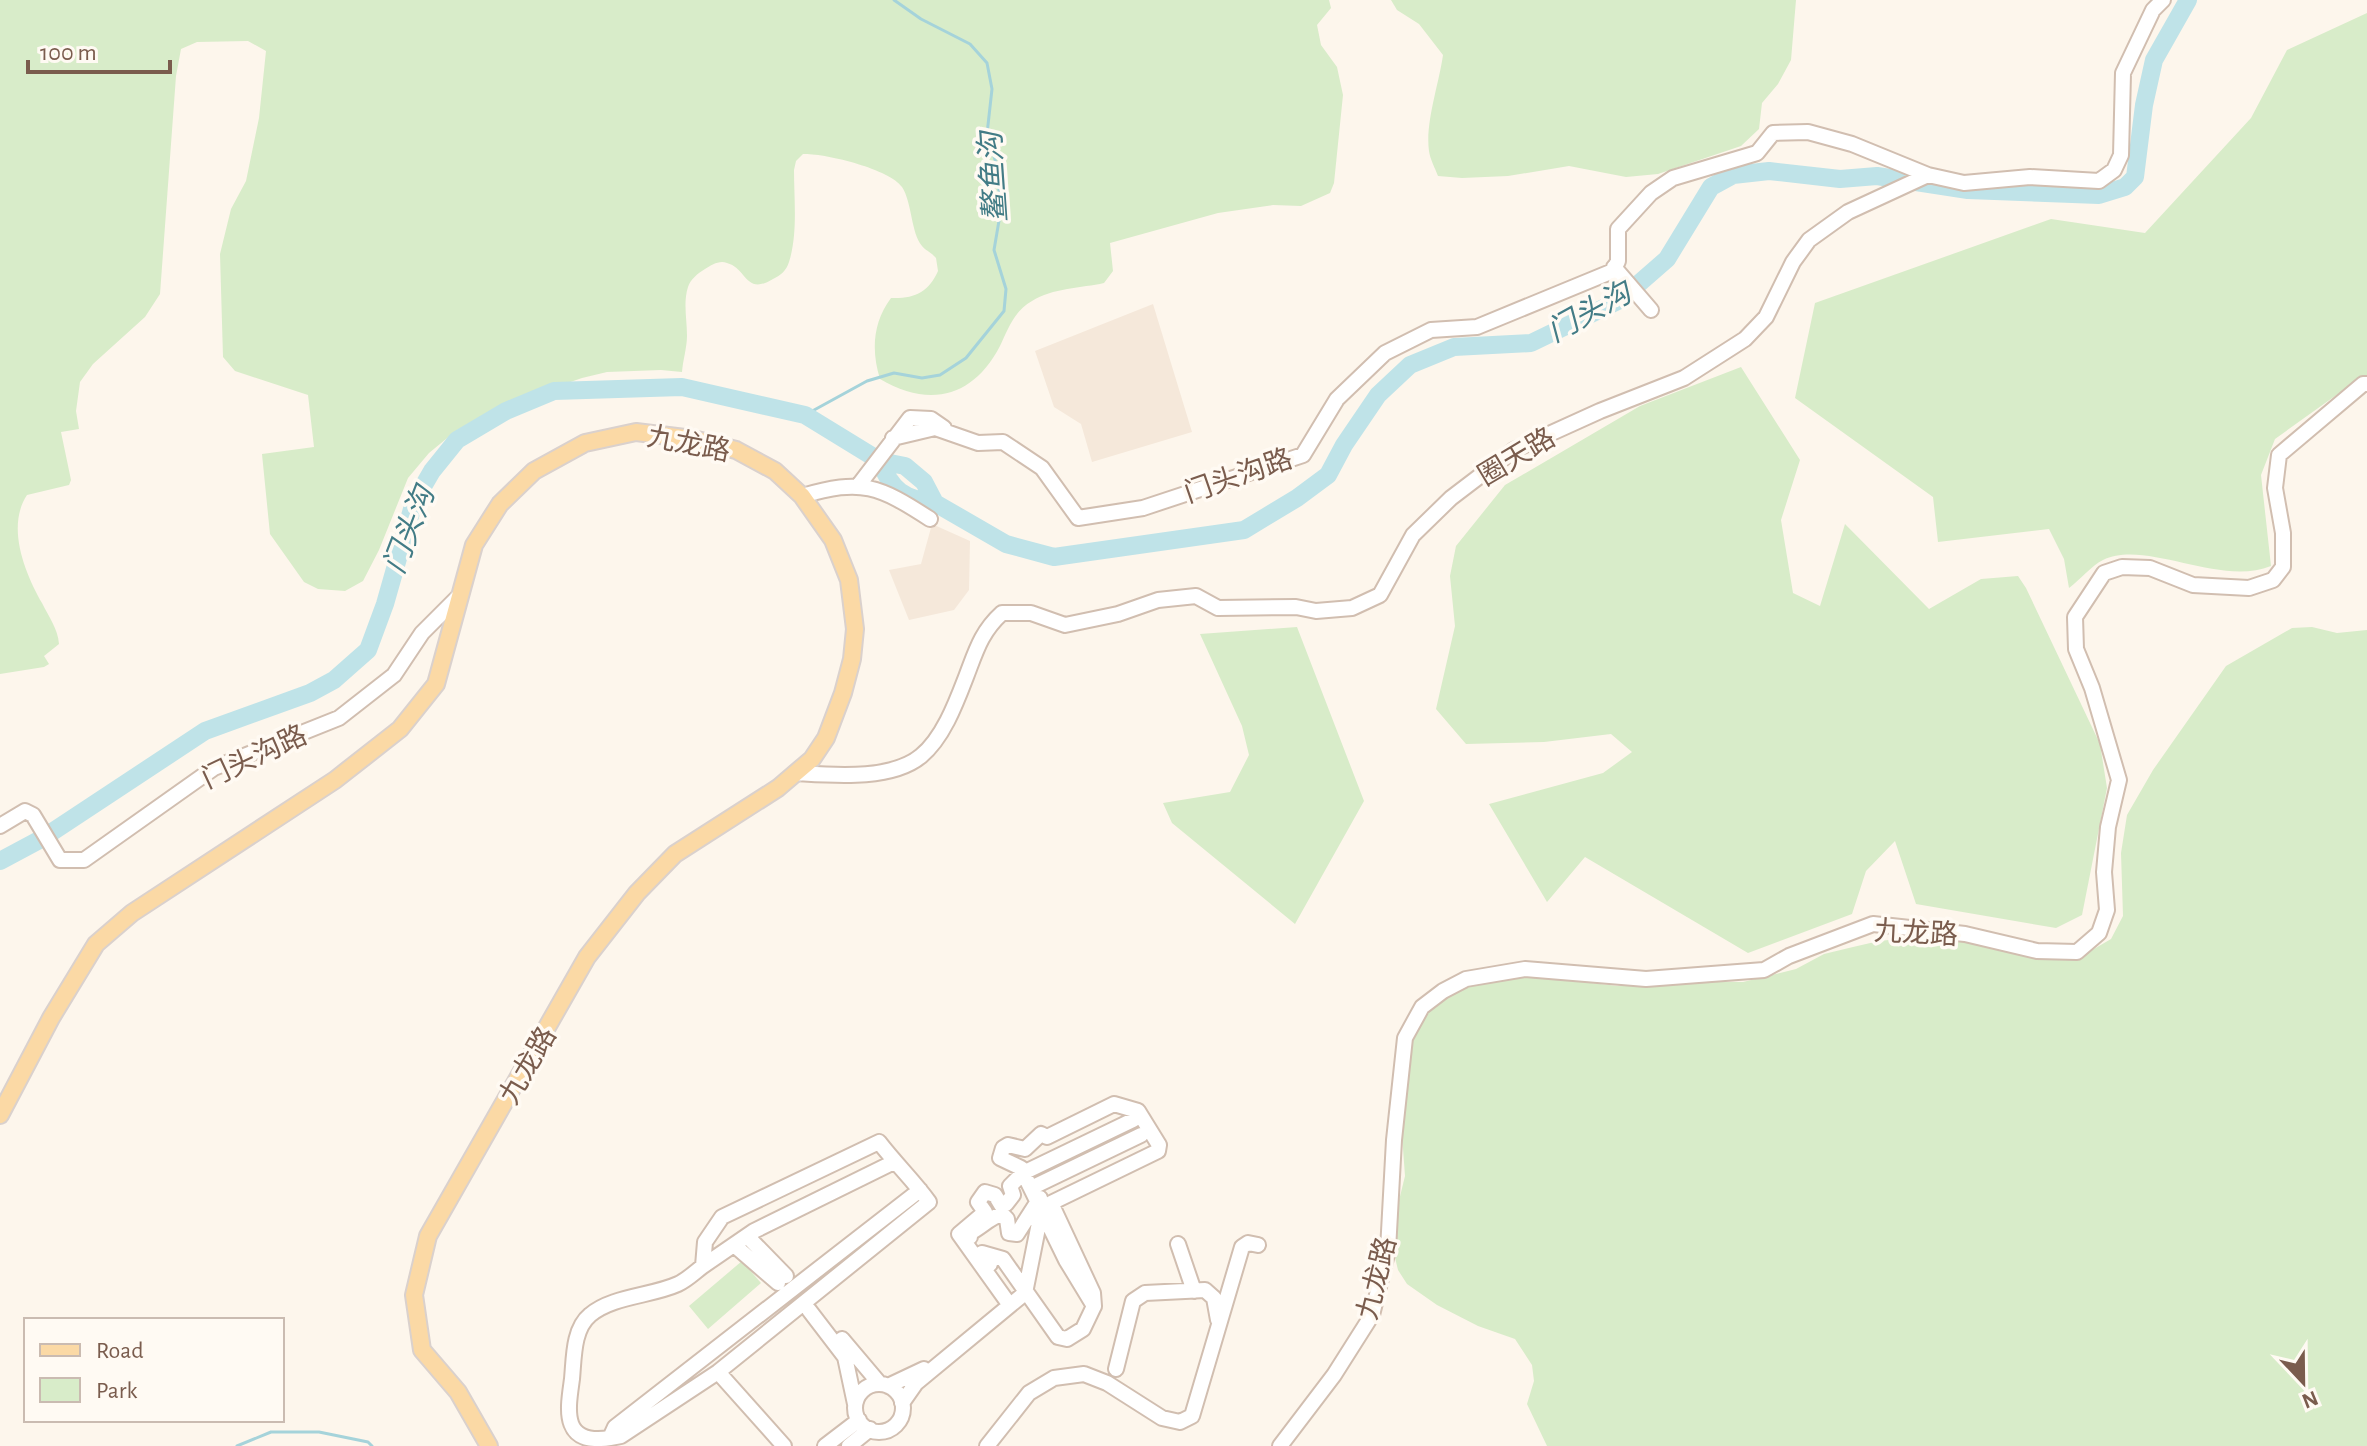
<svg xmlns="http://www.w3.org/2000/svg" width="2367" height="1446" font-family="'Alegreya Sans','Noto Sans SC',sans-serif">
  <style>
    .residential { fill: #f5e8da }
    .green { fill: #d8ecc9 }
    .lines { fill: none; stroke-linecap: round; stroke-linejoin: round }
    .stream { stroke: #a5d3da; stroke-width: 3 }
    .river { stroke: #bfe3e8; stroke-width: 18 }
    .minor-casing { stroke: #d1beb0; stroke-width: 18 }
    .major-casing { stroke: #dad1cd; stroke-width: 20 }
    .minor { stroke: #fff; stroke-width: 14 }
    .major { stroke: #fbd9a5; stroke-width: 16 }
    .labels { text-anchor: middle; stroke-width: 7; stroke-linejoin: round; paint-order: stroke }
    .street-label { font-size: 28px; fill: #7a5c4d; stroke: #fffaf3 }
    .water-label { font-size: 30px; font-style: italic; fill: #437c86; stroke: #fffaf3 }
  </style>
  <rect width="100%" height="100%" fill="#fdf6ec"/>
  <path class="residential" d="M1153,304L1192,432L1092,462L1081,424L1054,407L1035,351Z
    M932,524L970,541L969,590L954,610L909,620L889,570L921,564Z"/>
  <path class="green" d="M0,0H1329L1331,8L1317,25L1321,45L1337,67L1343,95L1334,183L1330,193L1301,206L1273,205L1218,213L1110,243L1113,271L1104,283C1082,288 1052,288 1032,301C1014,311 1008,329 1000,346C973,398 929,408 880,379C871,350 873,322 891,298C914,299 929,292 938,271L936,258C932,253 925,250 922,246C911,233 912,202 902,187C890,169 824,153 803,154L796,161L794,170C794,199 798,234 789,262C786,271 781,275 773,279C745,296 747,268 727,263C719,260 712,265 705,269C698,273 690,280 688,287C683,303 687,319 687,336C687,347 683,360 682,372L661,370L607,372L582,378L504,405L457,430L429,453L408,478L379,550L363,581L345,591L318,589L304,582L270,534L262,454L314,447L308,395L235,371L223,357L220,254L231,209L246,181L259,118L266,51L248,41L197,42L181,49L176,76L160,294L145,317L93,364L80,382L76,411L79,429L61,432L71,480L69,485L27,495C6,527 25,573 42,603C49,617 58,629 59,644L44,656L49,664L44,667L0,674Z
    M1391,0H1796L1791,60L1778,84L1762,103L1759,129L1741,146L1658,174L1626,177L1569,166L1508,176L1462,178L1438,176C1435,168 1430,159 1429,151C1425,123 1439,84 1443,55L1419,24L1397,10Z
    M2367,13V378L2356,381L2275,439L2261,475L2271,566C2219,587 2146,539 2103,560C2091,566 2080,580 2069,588L2064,559L2049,529L1938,542L1933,497L1795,398L1815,303L2051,219L2145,233L2251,118L2287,50Z
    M1741,367L1800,460L1781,520L1793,593L1820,606L1845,524L1929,609L1981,579L2018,576L2026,588L2100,744L2107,788L2082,915L2056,928L1916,904L1895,841L1866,871L1852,914L1748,953L1585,857L1547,902L1489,804L1603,773L1632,752L1611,734L1544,742L1466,744L1436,709L1455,626L1450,576L1456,546L1505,485L1640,406Z
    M1297,627L1364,801L1295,924L1172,823L1163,803L1230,792L1249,755L1242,726L1200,634Z
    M2312,627L2337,633L2367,630V1446H1547L1527,1404L1534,1381L1532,1365L1515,1339L1478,1326L1437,1305L1407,1284L1398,1270L1390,1237L1405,1176L1402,1135L1404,1055L1429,997L1502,973L1618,986L1680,981L1743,982L1796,969L1824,954L1853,947L1879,941L1918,937L1948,938L1982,946L2082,956L2111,939L2123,916L2121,853L2127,815L2153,770L2226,666L2292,628Z
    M742,1261L761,1283L708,1329L689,1306Z"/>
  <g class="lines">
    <path class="stream" d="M805,415L867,381L894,373L922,378L940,375L966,358L1004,311L1006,289L994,250L1001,209L996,163L987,134L992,89L987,63L970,44L921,19L894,0
      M237,1446L271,1432H319L368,1442L372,1446"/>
    <path class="river" d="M880,461C891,490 904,499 935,503
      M0,861L43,838L205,731L310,693L334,680L368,650L385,604L414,502L432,471L457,440L506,411L554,391L682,387L805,415L880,461L905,466L924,482L935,503L1006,544L1054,557L1244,530L1297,498L1328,475L1344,445L1378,395L1410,365L1454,347L1531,343L1620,300L1667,259L1711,187L1733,175L1769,171L1840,179L1877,176L1968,190L2099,195L2125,187L2135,177L2144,105L2154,60L2188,0"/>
    <g class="minor-casing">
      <path id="minor" d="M1614,267L1651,310
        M893,438L935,428L978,443L1003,442L1042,468L1078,518L1143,508L1303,455L1337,399L1385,353L1431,330L1477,327L1613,271L1618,261V229L1651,193L1673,178L1757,153L1773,133L1808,132L1852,144L1928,175
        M858,486L910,418L931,419L944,428
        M802,496C862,478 879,486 930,519
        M795,773C831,775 891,781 921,756C943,738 956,703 966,677C976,651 981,632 1002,613H1031L1065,625L1118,614L1158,600L1196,596L1218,608L1296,607L1316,611L1352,608L1380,595L1413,535L1451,498L1514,450L1600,411L1684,378L1745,339L1766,317L1793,262L1809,240L1848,212L1928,175L1964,183L2030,177L2099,181L2114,170L2121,155L2123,73L2153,10L2163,0
        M0,826L25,811L33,815L60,860H84L214,768L339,718L394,675L422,633L459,596
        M894,1162L754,1231L703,1266L705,1242L722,1217L879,1142C895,1163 914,1181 929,1202L718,1372L621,1436L610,1438L615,1427L920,1190
        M1031,1188L1141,1135
        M747,1236L786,1276
        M970,1237V1233C980,1228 992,1216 1002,1214L1007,1219L1009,1233L1017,1234L1040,1198
        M1178,1244L1194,1291
        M734,1245L778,1283
        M990,1264L982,1253L1003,1259L1058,1337L1067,1339L1083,1329L1094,1306
        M1009,1304L959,1234L985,1212L978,1202L985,1192L995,1195L1001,1205L1006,1204L1013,1195L1010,1186L1023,1173L1133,1120
        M809,1310L845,1357L855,1404
        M842,1339L880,1384
        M1116,1369L1133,1301L1145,1293L1205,1290L1214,1298L1218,1320
        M718,1372L784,1446
        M855 1408a24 24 0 1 1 48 0a24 24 0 1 1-48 0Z
        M888,1386L924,1369
        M902,1403L916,1383L1025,1293L1042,1208L1051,1203L1158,1151L1159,1145L1138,1111L1114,1104L1047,1137L1041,1134L1025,1149L1008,1145L1003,1148L1000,1158L1021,1168L1066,1260L1094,1306L1093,1293L1051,1203
        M610,1438C560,1446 568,1408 572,1379C574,1358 573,1329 590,1315C612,1296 652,1296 678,1284C687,1280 695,1272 703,1266
        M825,1446L859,1420
        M849,1446L870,1429
        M987,1446L1029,1393L1054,1378L1084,1374L1107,1383L1162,1418L1180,1422L1192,1416L1242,1247L1248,1243L1258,1245
        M1280,1446L1334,1375L1372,1315L1388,1250L1394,1140L1405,1038L1422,1007L1443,991L1466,979L1525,969L1646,979L1764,970L1789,956L1873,924L1965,934L2037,951L2077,952L2099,933L2107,910L2104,872L2108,827L2119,780L2092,688L2076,649L2075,617L2104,573L2122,567L2150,568L2193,585L2249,588L2273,580L2283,567V533L2275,488L2279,455L2363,384H2367"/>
    </g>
    <g class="major-casing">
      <path id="major" d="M0,1115L51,1018L96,944L132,913L335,780L400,729L436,684L474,545L500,504L534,471L585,443L636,432L693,439L736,450L775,471L802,496L833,540L849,580L855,629L852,659L843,693L826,738L812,759L778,788L675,854L637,893L587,957L428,1236L414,1295L422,1350L458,1392L489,1446"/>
    </g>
    <use href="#minor" class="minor"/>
    <use href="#major" class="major"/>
  </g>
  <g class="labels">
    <g class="street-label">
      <text transform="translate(689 443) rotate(11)" y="10">九龙路</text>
      <text transform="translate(1516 456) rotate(-31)" y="10">圈天路</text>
      <text transform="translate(1238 475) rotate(-19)" y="10">门头沟路</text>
      <text transform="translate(254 756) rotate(-25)" y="10">门头沟路</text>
      <text transform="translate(1916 932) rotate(3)" y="10">九龙路</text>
      <text transform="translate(527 1065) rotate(-60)" y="10">九龙路</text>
      <text transform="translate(1376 1278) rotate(-76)" y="10">九龙路</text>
    </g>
    <g class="water-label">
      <text transform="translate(993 177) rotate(-94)" y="10">鳌鱼沟</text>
      <text transform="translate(1589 312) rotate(-29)" y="10">门头沟</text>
      <text transform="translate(409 530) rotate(-69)" y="10">门头沟</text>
    </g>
  </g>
  <rect x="24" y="1318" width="260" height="104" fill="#fffaf3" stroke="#cabbb1" stroke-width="2"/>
  <rect x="40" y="1344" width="40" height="12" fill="#fbd9a5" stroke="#cabbb1" stroke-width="2"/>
  <text x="96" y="1358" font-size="24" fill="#7a5c4d">Road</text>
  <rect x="40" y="1378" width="40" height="24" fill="#d8ecc9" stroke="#cabbb1" stroke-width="2"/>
  <text x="96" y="1398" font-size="24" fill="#7a5c4d">Park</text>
  <g transform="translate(2303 1382) rotate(158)" stroke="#fffaf3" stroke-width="6" paint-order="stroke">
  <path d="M0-6L14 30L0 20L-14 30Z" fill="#7a5c4d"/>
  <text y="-12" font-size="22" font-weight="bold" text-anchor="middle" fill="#7a5c4d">N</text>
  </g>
  <path d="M28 60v12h142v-12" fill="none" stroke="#7a5c4d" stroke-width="4"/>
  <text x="40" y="60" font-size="24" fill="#7a5c4d" stroke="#fffaf3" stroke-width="6" paint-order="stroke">100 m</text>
</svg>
